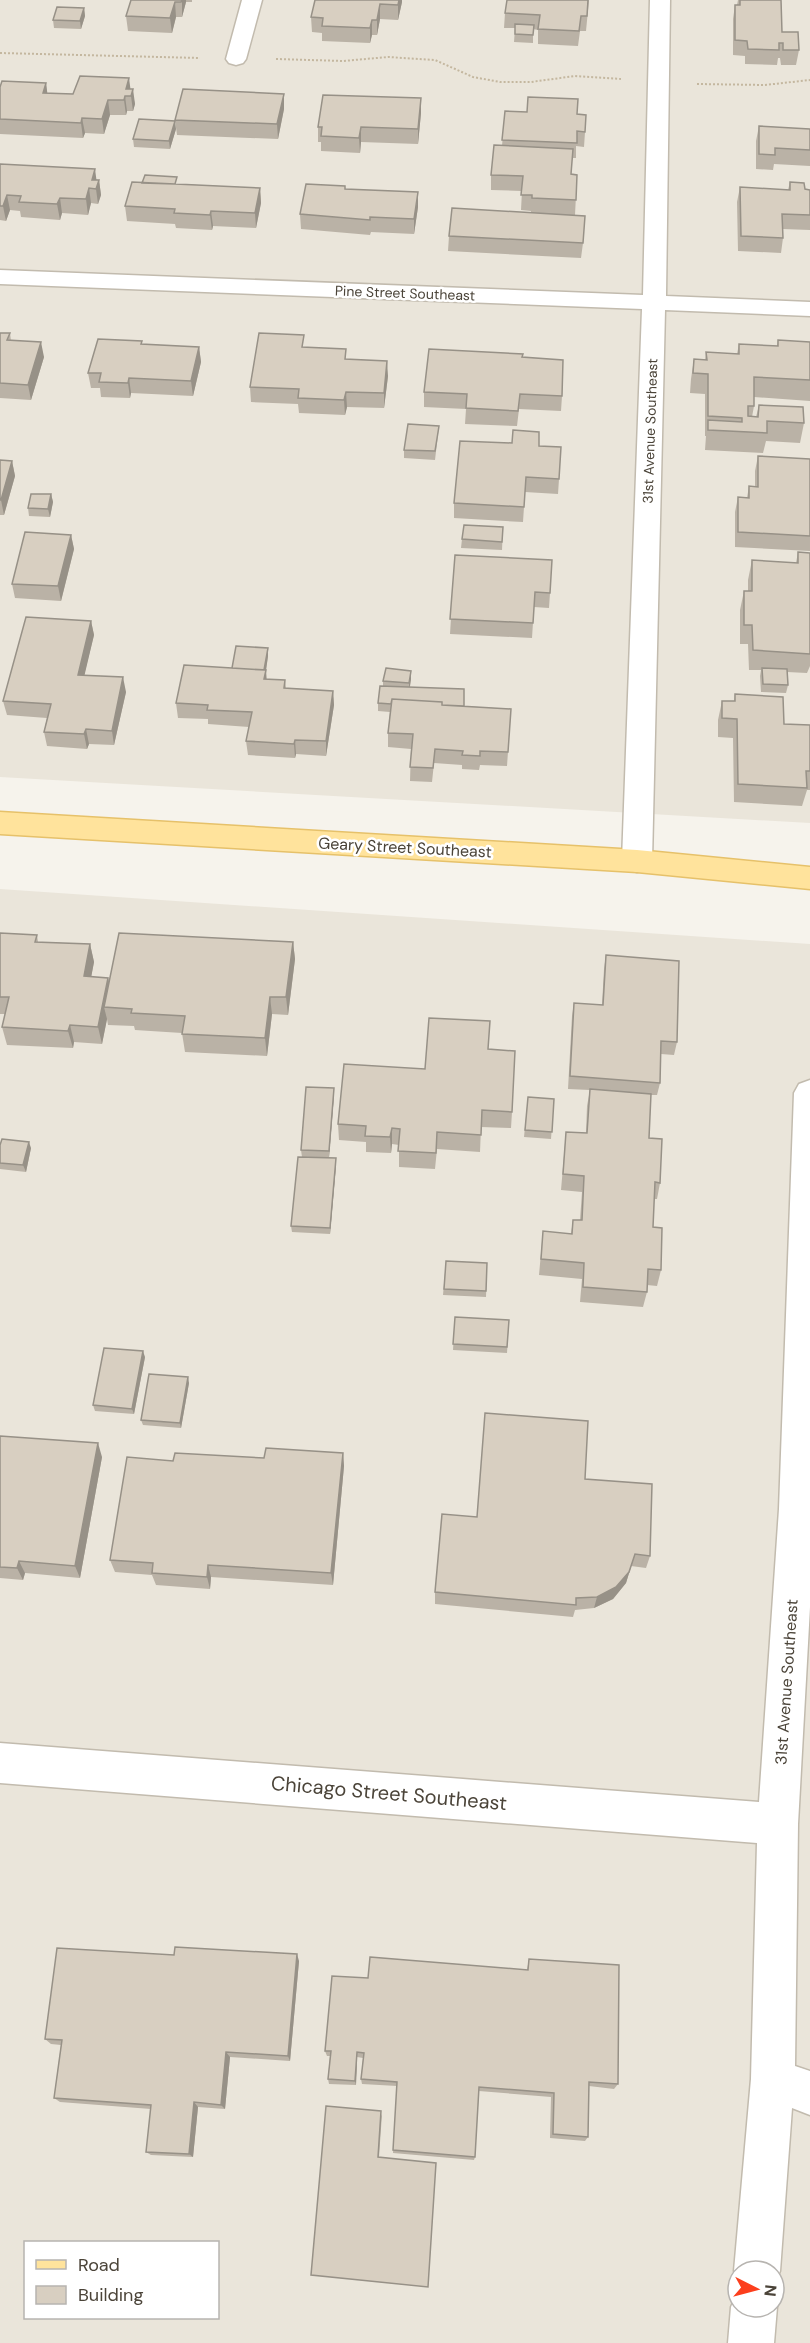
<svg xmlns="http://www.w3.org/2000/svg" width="810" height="2343" font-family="'DM Sans',sans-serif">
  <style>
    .residential { fill: #eae5da; fill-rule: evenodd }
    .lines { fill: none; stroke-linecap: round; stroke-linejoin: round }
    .minor-casing { stroke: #c2bbae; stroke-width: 3 }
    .major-casing { stroke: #e6c16a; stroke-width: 3 }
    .path { stroke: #c4b79f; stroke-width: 2; stroke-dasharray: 2 2; stroke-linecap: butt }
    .minor { fill: #fff; fill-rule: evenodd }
    .major { fill: #ffe39c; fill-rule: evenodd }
    .wall { fill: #bab2a6 }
    .shaded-wall { fill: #979187 }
    .building { fill: #d8cfc1; stroke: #979187; stroke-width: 1.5 }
    .labels { text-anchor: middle; stroke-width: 5; stroke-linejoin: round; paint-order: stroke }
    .far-street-label { font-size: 14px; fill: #4b4439; stroke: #fff }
    .street-label { font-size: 16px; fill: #4b4439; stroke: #fff }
    .near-street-label { font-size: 20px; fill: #4b4439; stroke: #fff }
  </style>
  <rect width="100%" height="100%" fill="#f6f3ec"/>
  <path class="residential" d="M0,0H810V823L0,777Z
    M0,889L810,944V2343H0ZM26,2242H218V2318H26ZM738,2271H774V2307H738Z"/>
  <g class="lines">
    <g class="minor-casing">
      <path id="minor" d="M242,0H262L246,59L243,63L236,65L229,63L226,59Z
        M650,0H670L666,296L810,302V316L665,310L652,861L647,869L637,872L627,869L622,861L642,309L0,284V270L643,295Z
        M810,1080V1607L798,1824L795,2066L810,2071V2115L792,2108L780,2271L774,2285V2271H738V2280L734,2271L751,2079L757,1843L0,1783V1743L759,1802L779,1509L794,1093L799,1084Z
        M738,2291V2307H774V2300L777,2307L774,2343H728L731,2307Z"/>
    </g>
    <g class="major-casing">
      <path id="major" d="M0,812L637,850L810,867V889L637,872L0,834Z"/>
    </g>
    <path class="path" d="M0,53L200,58
      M276,59L343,61L388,57L435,60L473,77L500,82H531L575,76L621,79
      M697,84L765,85L810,80"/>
    <use href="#minor" class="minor"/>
    <use href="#major" class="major"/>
  </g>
  <path class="wall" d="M131,0H192V2H186L182,17H176L172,33L128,31L126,16Z
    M315,0H402V2L398,20L380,19L377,35H372L370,43L322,41V33L312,32L311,17Z
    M589,0L586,31H580L578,46L538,44V30L533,29V43L514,42L515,28H504L505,13Z
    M738,0H781L782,32L799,50L796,65H781L780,58H778L777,65L745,64V56L733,55V19L735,5H737Z
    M84,8L85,16L81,29L54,28L53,20Z
    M46,83L47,93L73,94L131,89L135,104L133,111H127L126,115H110L104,134L85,133L83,138L0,134V87Z
    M284,94V109L278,139L177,135L175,120Z
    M421,98V113L418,144L361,142L360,153L321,151V142H318V127Z
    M505,111L577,114L585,132L584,147L576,146V158H572L571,174L577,175L575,215L583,243L581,258L448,251L449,236L531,213V211L521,210L522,191L491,190V175L502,146Z
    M759,126L810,129V166L774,164L773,170L756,169V141Z
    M176,129L170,149L134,147L133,139Z
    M0,164L99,180L101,195L98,204L91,203L88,215L62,213L60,220L21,217L20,211L10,210L6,221L0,220Z
    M790,182L805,189L810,190V230L783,229V238L781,253L738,251L737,202L740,187L788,190Z
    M178,184L260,188L261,203L256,228L213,226L212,230L176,228L175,224L127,221L125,206Z
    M345,189L418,207L414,234L371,232L370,235L301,229L300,214Z
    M0,333H10L11,341L44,357L31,400L0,398Z
    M778,340L810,342V401L754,397V406L752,417H756L759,405L804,423L800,443L766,441L763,453L705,450L706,436H705V394L690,393L691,379L694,359L705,360L706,352L737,354L739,344L777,346Z
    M142,344L199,347L201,362L193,396L131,393L130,398L101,397L100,388H91L88,373Z
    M305,347L346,359L388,376L384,408L347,407L345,415L299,413L298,404L251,402L250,387Z
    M523,358L562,396L561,411L519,409L517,426L465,424L466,409L424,407V392Z
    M439,426L435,460L404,458V450Z
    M539,446L559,479L558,494L525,492L523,522L454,518V503Z
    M758,456L810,459V551L735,547V512L738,497L747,498L749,486L755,487V471Z
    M0,460L12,461L15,476L4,515H0Z
    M51,494L53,502L50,517L29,516L28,508Z
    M503,527L502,550L461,548L462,539Z
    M71,535L74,549L61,601L15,598L12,584Z
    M798,552L810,553V666L807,673L787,672L788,685L786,693L761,692L760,676L761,670H749L748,644H740V610L744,591H748V580L752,560L796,563Z
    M455,555L550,593L549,608L534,607L532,638L450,634Z
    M91,621L94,635L84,675L126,692L114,745L89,744L87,749L47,746L44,732L47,718L7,715L3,701Z
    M268,656L266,670V679L285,680L286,688L333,691L334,705L326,756L296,754L295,758L248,755L246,741L249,727L208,724V719L178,718L176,703L232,668Z
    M411,671V679L410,687L464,706L511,709L507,766L480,765L479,770L462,769V765L434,763L432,782L410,781L411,749L388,747V733L390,712L378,711V703L383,686V681Z
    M735,694L784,724L810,725V790H807L802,806L734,802L733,738L718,737V720L722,701H734Z
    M0,933L37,935L38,942L90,944L94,962L91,977L108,978L109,983L293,942L295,959L288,1015L272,1014L267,1056L185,1052L182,1033L135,1030L134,1026L108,1025L107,1019L102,1044L74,1042L73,1048L7,1045L2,1027L5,1014H0Z
    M606,955L677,1042L674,1055L661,1054L660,1083L657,1095H651L649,1138L660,1183L657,1199H654L653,1227L661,1270L657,1286L647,1285V1292L643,1307L580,1302L582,1279L539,1275L543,1231L571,1234L573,1220H580L582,1192L561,1190L566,1132L586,1133L587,1106L590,1090L568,1089L572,1016L574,1003L602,1005L604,969Z
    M488,1049L512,1112L511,1128L481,1127L480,1152L437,1149L435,1169L399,1167V1145L392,1144L391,1153L366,1152V1142L339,1140L338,1124Z
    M334,1095L329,1157H302L301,1150Z
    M528,1097L554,1099L551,1139L524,1137Z
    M0,1145L31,1148L26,1172L0,1169Z
    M336,1165L330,1234L292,1232L291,1226Z
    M446,1261L487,1263L486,1297L443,1295Z
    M455,1317L509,1320L507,1353L453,1350Z
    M145,1357L134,1414L95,1411L93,1405Z
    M189,1383L181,1428L143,1425L141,1420Z
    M0,1436L102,1457L80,1578L25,1573L23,1580L0,1578Z
    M343,1453L344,1466L333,1585L211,1577L210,1589L156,1585L152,1575L115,1572L110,1560L173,1461L264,1458Z
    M585,1479L650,1556L646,1568L631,1566L626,1583L613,1599L594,1608L575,1610L573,1617L435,1604V1592L477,1517Z
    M174,1955L299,1961L290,2061L230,2057L225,2109L198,2107L193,2157L151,2155L146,2152L151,2109L60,2102L54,2098L61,2045L51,2044L45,2039Z
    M529,1959L618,2084L614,2089L589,2086L588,2137L585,2141L550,2138L551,2097L479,2091L475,2157L474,2160L393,2153L397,2086L362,2084L361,2079L363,2058L357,2057L356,2085L329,2084L328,2079L330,2056H327L325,2051L368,1978L527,1970Z
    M382,2114L379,2157L436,2163L428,2287L311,2275Z"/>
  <path class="shaded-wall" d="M182,0H186V2L182,17Z
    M399,0H402V2L398,20V5Z
    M175,2L176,17L172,33L170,18Z
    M380,4V19L377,35V20Z
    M84,8L85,16L81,29L80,21Z
    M372,20V35L370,43V28Z
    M129,78L131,93L126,89Z
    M46,83L48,98L43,93Z
    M133,89L135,104L133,111L131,96Z
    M284,94V109L278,139L277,124Z
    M125,96L127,111L126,115L124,100Z
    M421,98V113L418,144V129Z
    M108,100L110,115L104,134L102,119Z
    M82,118L85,133L83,138L81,123Z
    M175,121L176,129L170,149L169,141Z
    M361,127V142L360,153L359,138Z
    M95,169L97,184L92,180Z
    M99,180L101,195L98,204L96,189Z
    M89,188L91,203L88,215L86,199Z
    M260,188L261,203L256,228L255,213Z
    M418,192V207L414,234V219Z
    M7,195L10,210L6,221L3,206Z
    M60,198L62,213L60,220L57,204Z
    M211,211L213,226L212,230L210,215Z
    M41,342L44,357L31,400L28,385Z
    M199,347L201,362L193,396L191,381Z
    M387,361L388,376L384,408V393Z
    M129,378L131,393L130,398L128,383Z
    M346,392L347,407L345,415L344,400Z
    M12,461L15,476L4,515L1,500Z
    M51,494L53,502L50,517L48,509Z
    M71,535L74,549L61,601L58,586Z
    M91,621L94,635L81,690L78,675Z
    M268,648V656L266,670L267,684L265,693L264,670Z
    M411,671V679L409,691V683Z
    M123,677L126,692L114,745L112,731Z
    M333,691L334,705L326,756V741Z
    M86,729L89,744L87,749L84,734Z
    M295,740L296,754L295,758L294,744Z
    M293,942L295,959L288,1015L286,997Z
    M90,944L94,962L88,994L84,976Z
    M108,978L112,995L104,1007L107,1019L102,1044L98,1027Z
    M270,997L272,1014L267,1056L265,1038Z
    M70,1025L74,1042L73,1048L68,1031Z
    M334,1088V1095L329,1157V1151Z
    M392,1128V1144L391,1153L390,1137Z
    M29,1142L31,1148L26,1172L23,1165Z
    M336,1158V1165L330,1234V1228Z
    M143,1351L145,1357L134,1414L132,1409Z
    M188,1377L189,1383L181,1428L180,1423Z
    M98,1443L102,1457L80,1578L75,1566Z
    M343,1453L344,1466L333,1585L331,1573Z
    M635,1554L626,1583L613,1599L594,1608L597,1597Z
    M19,1561L25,1573L23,1580L17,1568Z
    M208,1565L211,1577L210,1589L207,1577Z
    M297,1954L299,1961L290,2061L288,2056Z
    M226,2052L230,2057L225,2109L221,2105Z
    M357,2052V2057L356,2085L355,2081Z
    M194,2102L198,2107L193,2157L189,2154Z"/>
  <path class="building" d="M131,0H182L181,2H175L170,18L126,16Z
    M315,0H399L398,5L380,4L377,20H372L370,28L322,26L323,18L311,17Z
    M507,0H588L587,16H581L579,31L538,29L540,15L505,13Z
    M740,0H781L782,32H798L799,50H783V43H779V50L748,49L747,41L735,40V5H740Z
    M57,7L84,8L80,21L53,20Z
    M515,24L534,25L533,35L515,34Z
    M80,76L129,78L126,89H133L131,96H125L124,100H108L102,119L82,118L81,123L0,119V87L2,81L46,83L43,93L73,94Z
    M183,89L284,94L277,124L175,120Z
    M323,95L421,98L418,129L361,127L359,138L321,136L322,127H318Z
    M528,97L578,99L577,114L586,115L585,132L577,131V143L502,140L505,111L527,112Z
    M139,119L175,121L169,141L133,139Z
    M759,126L810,129V150L775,148V155L759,154Z
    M494,145L573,149L571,174L577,175L576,200L532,198V195H521L523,176L491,175Z
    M0,164L95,169L92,180H99L96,189L89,188L86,199L60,198L57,204L19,202L21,196L7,195L3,206H0Z
    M145,175L177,177L175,184L142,183Z
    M132,182L260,188L255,213L211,211L210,215L174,213L175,209L125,206Z
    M790,182L804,183L805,189L810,190V215L782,214L783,238L741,236L740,187L790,190Z
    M306,184L345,186V189L418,192L414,219L370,217V220L300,214Z
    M452,208L585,216L583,243L449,236Z
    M0,333H10L7,340L41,342L28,385L0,383Z
    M259,333L304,335L302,347L346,349L345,359L387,361L384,393L346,392L344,400L298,398L299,389L250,387Z
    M98,339L142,341L141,344L199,347L191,381L129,378L128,383L99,382L101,373H88Z
    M778,340L810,342V380L754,377V406H748V416L758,417L759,405L803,407L804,423L767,421V433L708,430V420L742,422V418L708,416V374L693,373L694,359L707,360L706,352L739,354V344L778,346Z
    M429,349L523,354L522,357L563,360L562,396L520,394L518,411L466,408L467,394L424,392Z
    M408,424L439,426L435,451L404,450Z
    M513,430L539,432V446L561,447L559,479L526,477L524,507L454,503L460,441L512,443Z
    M758,456L810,459V536L738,532V497L749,498V486L758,487Z
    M0,460L12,461L1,500H0Z
    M31,494H51L48,509L28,508Z
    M464,525L503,527L502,542L462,539Z
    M25,532L71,535L58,586L12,584Z
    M798,552L810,553V654L753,650L752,625H744V591H752V560L798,563Z
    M455,555L552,560L550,593L535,592L533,623L450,619Z
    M26,617L91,621L78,675L123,677L112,731L86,729L84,734L44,732L51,704L3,701Z
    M236,646L268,648L264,670L232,668Z
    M184,665L266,670L264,679L285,680L284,688L333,691L326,741L295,740L294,744L246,741L252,712L207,710L208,705L176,703Z
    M386,668L411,671L409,683L383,681Z
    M762,668L787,669L788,685L763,684Z
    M380,686L464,689V706L442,705V702L392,699L391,704L378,703Z
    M735,694L783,697L784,724L810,725V771H806L807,788L738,784L737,719L722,718V701H735Z
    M392,699L442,702V705L511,709L508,752L480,751V756L462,755L463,751L435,749L433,768L410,767L413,734L388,733Z
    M0,933L37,935L35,942L90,944L84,976L108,978L98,1027L70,1025L68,1031L2,1027L9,997H0Z
    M119,933L293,942L286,997H270L265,1038L182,1034L185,1016L131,1013L132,1009L104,1007Z
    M606,955L679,961L677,1042L661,1041L660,1083L570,1076L574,1003L603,1005Z
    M429,1018L490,1021L488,1049L515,1051L512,1112L482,1110L481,1135L437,1132L436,1153L398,1151L400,1129L392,1128L390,1137L365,1136L366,1126L338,1124L344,1064L425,1069Z
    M306,1087L334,1088L329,1151L301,1150Z
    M590,1089L651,1094L649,1138L662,1139L660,1183L655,1182L653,1227L662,1228L661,1270L648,1269L647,1292L583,1287L584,1263L541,1259L543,1231L572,1234L573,1220H582L584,1176L563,1174L566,1132L587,1133Z
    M528,1097L554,1099L552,1132L525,1130Z
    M2,1139L29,1142L23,1165L0,1163V1145Z
    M298,1157L336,1158L330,1228L291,1226Z
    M446,1261L487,1263L486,1291L444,1289Z
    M455,1317L509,1320L507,1347L453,1344Z
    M104,1348L143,1351L132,1409L93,1405Z
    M149,1374L188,1377L180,1423L141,1420Z
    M485,1413L588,1421L585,1479L652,1484L650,1556L635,1554L629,1572L616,1587L597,1597L576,1598V1605L435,1592L442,1514L477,1517Z
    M0,1436L98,1443L75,1566L19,1561L17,1568L0,1567Z
    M266,1448L343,1453L331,1573L208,1565L207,1577L152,1573L153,1563L110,1560L127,1457L173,1461L175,1453L264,1458Z
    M175,1947L297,1954L288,2056L226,2052L221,2105L194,2102L189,2154L146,2152L151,2105L54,2098L62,2040L45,2039L57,1948L174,1955Z
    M370,1957L528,1970L529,1959L619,1965L618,2084L589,2082L588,2137L553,2134L554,2093L479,2087L475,2157L393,2150L397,2082L361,2079L364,2053L357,2052L355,2081L328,2079L331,2051H325L332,1976L368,1978Z
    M326,2106L381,2111L378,2157L436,2163L428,2287L311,2275Z"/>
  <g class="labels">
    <g class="far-street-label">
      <text transform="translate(405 293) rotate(2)" y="5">Pine Street Southeast</text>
      <text transform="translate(650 431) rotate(-88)" y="5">31st Avenue Southeast</text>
    </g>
    <g class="street-label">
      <text transform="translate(405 847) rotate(3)" y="6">Geary Street Southeast</text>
      <text transform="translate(786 1682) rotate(-86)" y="6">31st Avenue Southeast</text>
    </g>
    <g class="near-street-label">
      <text transform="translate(389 1793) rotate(5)" y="7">Chicago Street Southeast</text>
    </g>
  </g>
  <rect x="24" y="2241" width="195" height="78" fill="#ffffff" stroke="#b7b4b0" stroke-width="1.5"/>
  <rect x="36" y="2260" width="30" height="9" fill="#ffe39c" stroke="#b7b4b0" stroke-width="1.5"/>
  <text x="78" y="2271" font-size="18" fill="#4b4439">Road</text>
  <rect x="36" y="2286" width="30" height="18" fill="#d8cfc1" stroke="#b7b4b0" stroke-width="1.5"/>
  <text x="78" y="2301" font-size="18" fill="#4b4439">Building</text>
  <g transform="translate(756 2289) rotate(96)"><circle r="28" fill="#ffffff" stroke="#b7b4b0" stroke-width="1.5"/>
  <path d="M0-4.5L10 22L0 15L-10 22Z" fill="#fc3f1d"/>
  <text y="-9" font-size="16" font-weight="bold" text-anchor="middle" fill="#4b4439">N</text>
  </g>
</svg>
